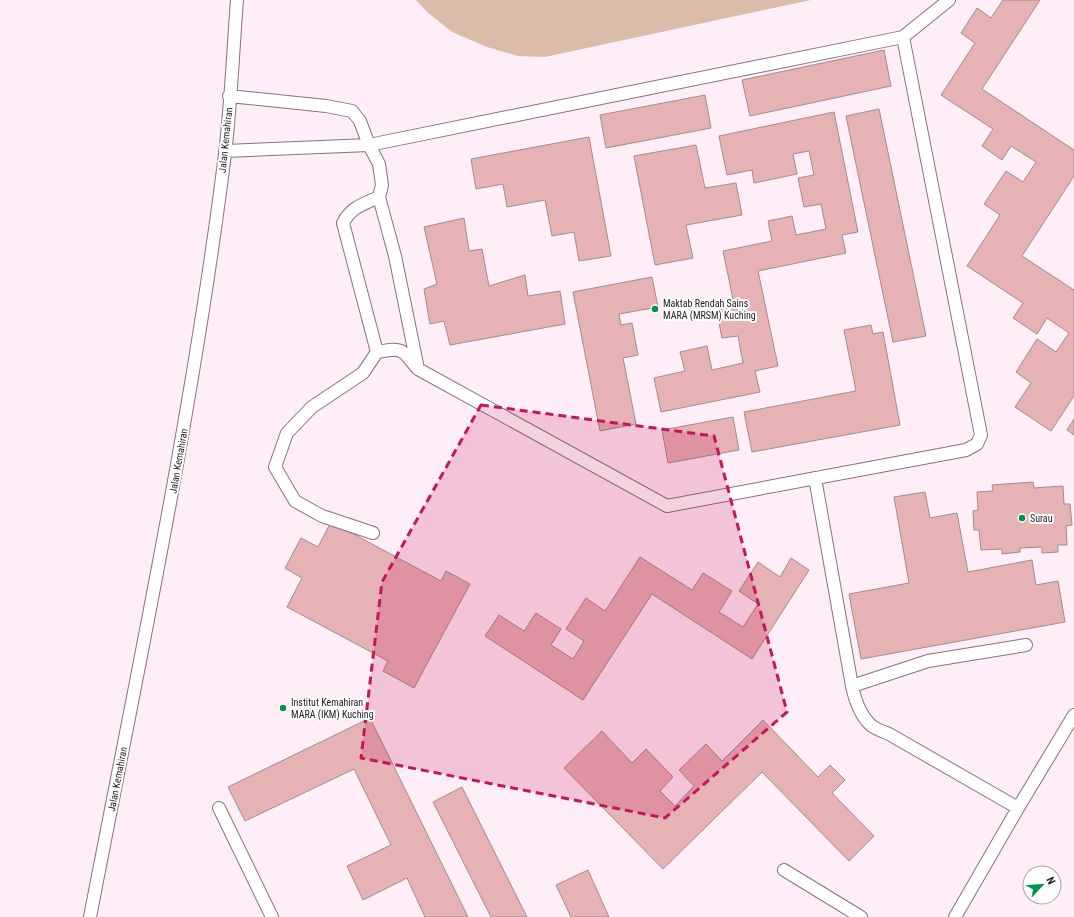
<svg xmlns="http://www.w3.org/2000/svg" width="1074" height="917" font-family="'Roboto Condensed',sans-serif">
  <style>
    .green { fill: #dbbcab }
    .building { fill: #e6b2b3; stroke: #9f8d8d }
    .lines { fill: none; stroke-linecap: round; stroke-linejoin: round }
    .service-casing { stroke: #82747c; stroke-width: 14 }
    .service { stroke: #fff; stroke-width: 12 }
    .marked { fill: #c2185b; fill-opacity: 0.2; stroke: #c2185b; stroke-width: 3; stroke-dasharray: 8 5; stroke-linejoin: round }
    .poi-dot { fill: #059151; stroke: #fff; stroke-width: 1.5 }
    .labels { text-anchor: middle; stroke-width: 4; stroke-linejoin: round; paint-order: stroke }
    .street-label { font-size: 10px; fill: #262023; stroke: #fff }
    .poi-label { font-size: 10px; fill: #262023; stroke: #fff; text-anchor: start }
  </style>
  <rect width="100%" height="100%" fill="#ffeef7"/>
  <path class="green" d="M416,0H811L545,57L518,56L487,47L452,32L427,12Z"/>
  <path class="building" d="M1003,0H1040L982,89L1074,150V176L1022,256L1074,290V396L1051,431L1015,407L1031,383L1016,372L1037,339L1056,352L1069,333L1047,318L1037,334L1013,318L1023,303L967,266L1000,215L984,204L1006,171L1023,182L1036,162L1011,146L1002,160L982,146L993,129L941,95L975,43L961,33L977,8L991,18Z
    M884,50L891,86L750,116L742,80Z
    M705,95L711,128L606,148L600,115Z
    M879,109L926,336L893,342L846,116Z
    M834,112L858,232L842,235L846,253L758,271L778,366L755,371L760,392L661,412L654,378L685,371L680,352L707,346L712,370L743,363L738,336L722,338L716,308L734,304L723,251L772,241L768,221L792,216L796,235L826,229L821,204L804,207L798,178L814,175L809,151L793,154L797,174L754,183L752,170L727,175L719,136Z
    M589,137L611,256L579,261L574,232L552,236L545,200L507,207L503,184L476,189L471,159Z
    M696,145L705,188L736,183L742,215L686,225L693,258L655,265L634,156Z
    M464,218L469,251L482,249L489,286L525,275L528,296L560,291L565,324L450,345L444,321L430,324L424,289L437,284L424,227Z
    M652,277L658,307L619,314L621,325L632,323L638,355L623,358L636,424L600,431L573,292Z
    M871,325L873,334L883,332L900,425L752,452L744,412L856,391L844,330Z
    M733,417L739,450L668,463L662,430Z
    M1074,419V435L1067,430Z
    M1033,482L1034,488L1063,486L1064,504H1070L1072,525L1066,526L1067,545H1058V552L1042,553V547L1020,548V552L1002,554V549L981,550L979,530H974L973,511L978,510L977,492L993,491L992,485Z
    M925,492L930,518L957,513L968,572L1032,560L1036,585L1058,581L1065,622L861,659L849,594L909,583L894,497Z
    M331,522L441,581L446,571L470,584L414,688L383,671L388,661L287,607L302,578L285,568L301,538L318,547Z
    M640,557L692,590L703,573L732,591L719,612L743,627L758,604L739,591L758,562L780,577L791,558L809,570L752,659L652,594L583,700L485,636L499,615L524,631L536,613L561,629L551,645L573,659L584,641L566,629L586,598L605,611Z
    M370,718L468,917H425L407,878L363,900L347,866L391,845L354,769L245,821L228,787Z
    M763,720L818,777L830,765L845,780L832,793L874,836L849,861L762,772L663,869L564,768L602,731L632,763L646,749L673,777L660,791L675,806L694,786L679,770L706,744L722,761Z
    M462,787L527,917H491L433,802Z
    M588,870L609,917H571L556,885Z"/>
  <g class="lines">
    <g class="service-casing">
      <path id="service" d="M229,96L326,106L352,111L360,121L369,145L379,164L382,185L379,197L395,256L418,369L667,506L966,450L977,444L981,435L903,37
        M225,151L369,145L903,37L949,0
        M377,352L343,223C351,207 364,204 379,197
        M815,478L852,686C855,700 860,716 872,726C876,729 884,732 889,734L1018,808
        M373,533L322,516L295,501L275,467L287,433L312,407L363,373L377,352C401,348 401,347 416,367
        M852,686L928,661L1026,645
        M219,808L272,917
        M784,870L861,917
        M90,917C139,663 193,410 225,154C231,103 233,51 237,0
        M955,917L1018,808L1074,715"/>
    </g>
    <use href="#service" class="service"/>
  </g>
  <path class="marked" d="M481,405L714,436L787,712L665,818L361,758L382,582Z"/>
  <g class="poi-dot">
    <circle cx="655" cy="309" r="4"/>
    <circle cx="1022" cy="518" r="4"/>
    <circle cx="283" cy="708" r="4"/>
  </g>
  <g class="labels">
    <g class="street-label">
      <text transform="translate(225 140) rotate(-84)" y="4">Jalan Kemahiran</text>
      <text transform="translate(178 461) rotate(-80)" y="4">Jalan Kemahiran</text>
      <text transform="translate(117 779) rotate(-79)" y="4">Jalan Kemahiran</text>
    </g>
    <g class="poi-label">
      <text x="663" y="307">Maktab Rendah Sains<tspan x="663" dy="12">MARA (MRSM) Kuching</tspan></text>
      <text x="1030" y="522">Surau</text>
      <text x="291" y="706">Institut Kemahiran<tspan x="291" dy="12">MARA (IKM) Kuching</tspan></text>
    </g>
  </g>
  <g transform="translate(1042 885) rotate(64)"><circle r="19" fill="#ffffff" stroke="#a8a6a7"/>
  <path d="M0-3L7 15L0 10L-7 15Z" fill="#059151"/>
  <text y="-6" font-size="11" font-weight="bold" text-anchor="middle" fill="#262023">N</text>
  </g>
</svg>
